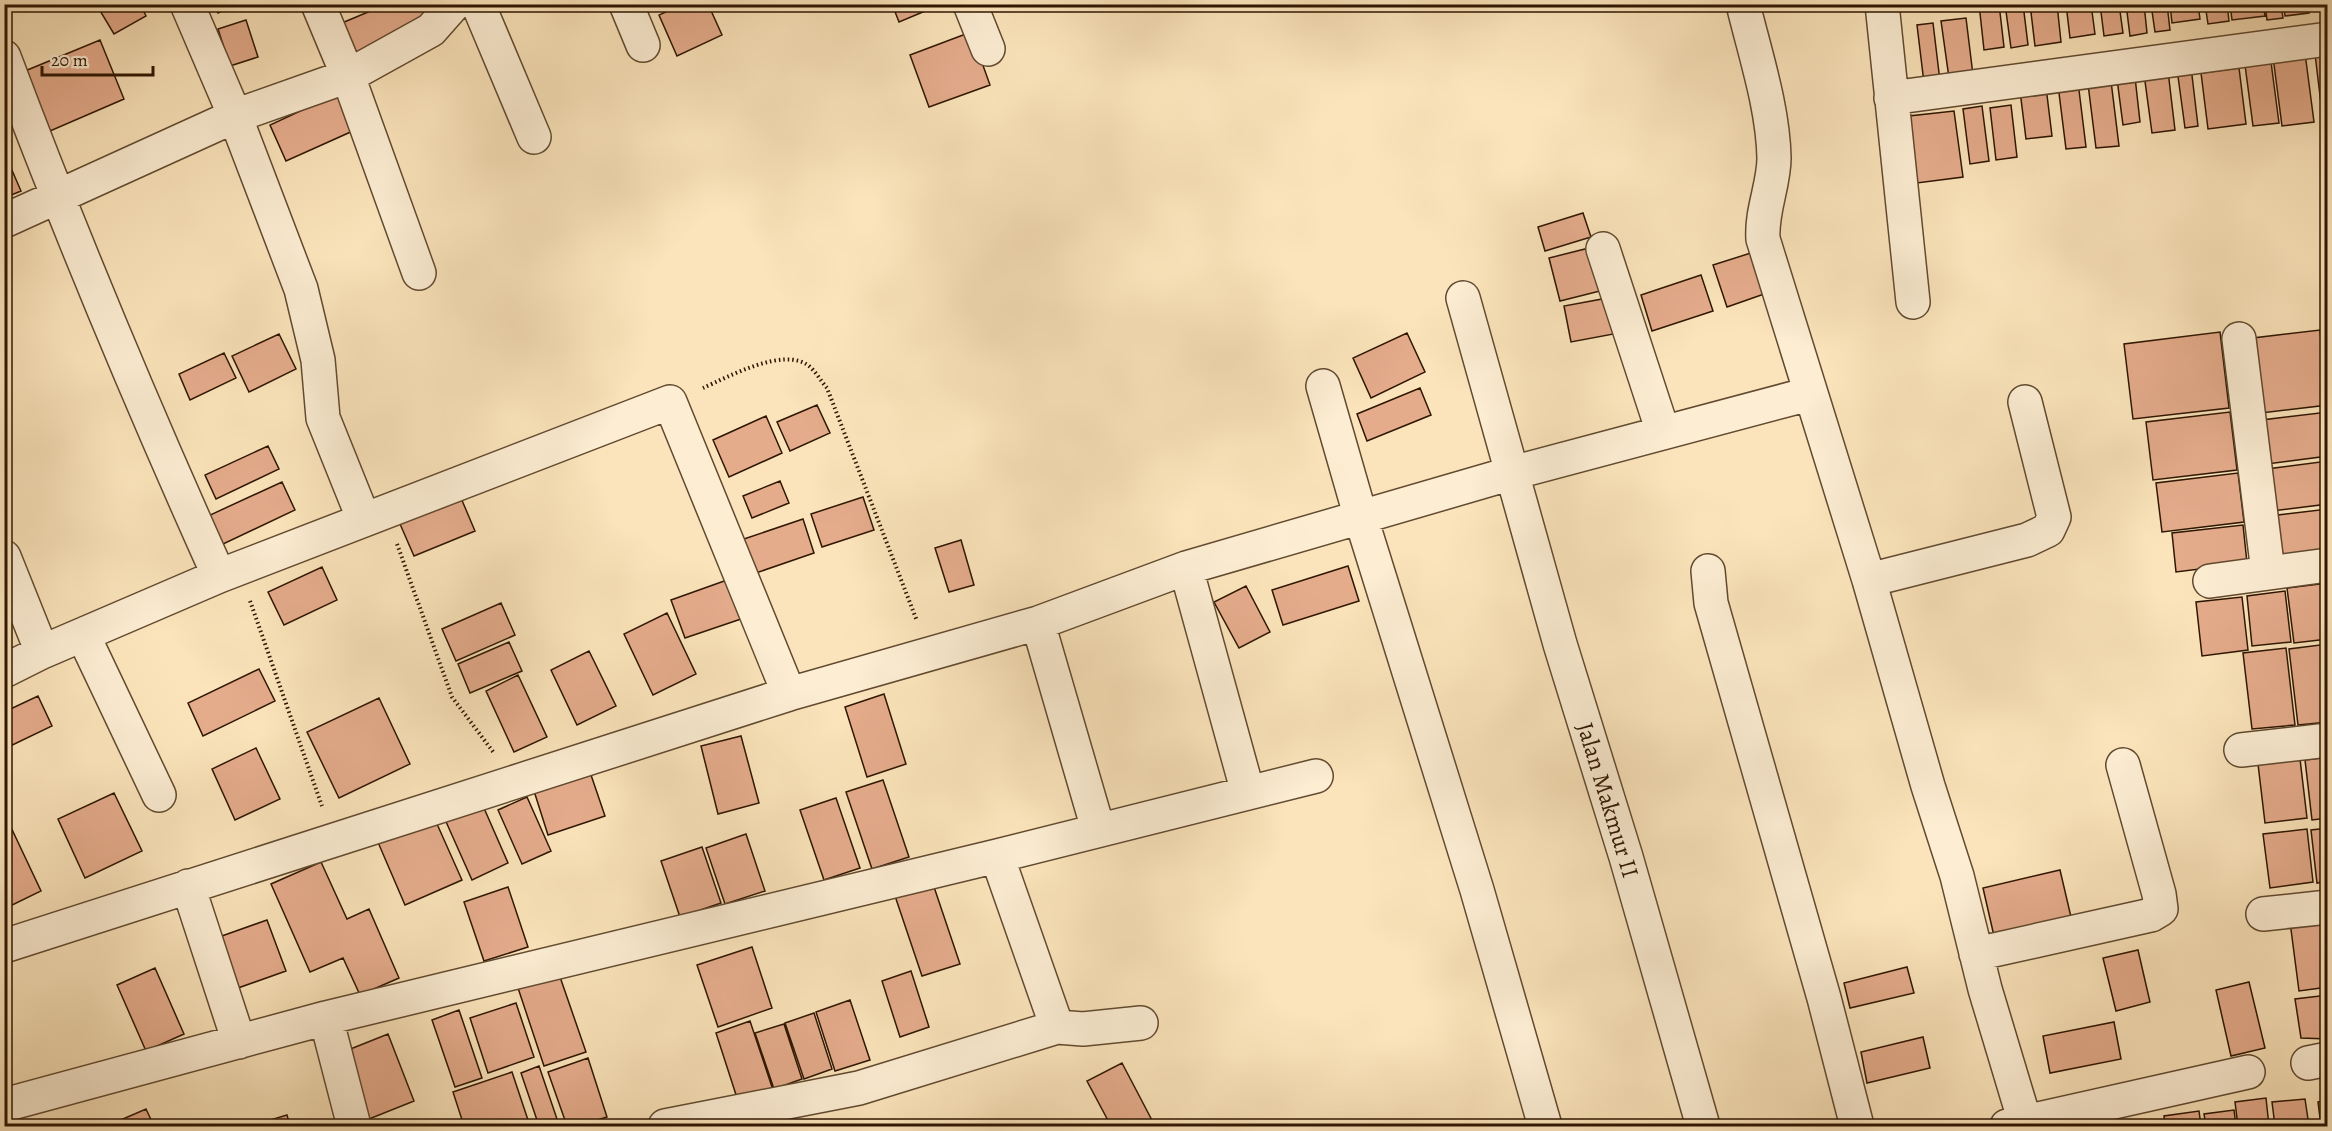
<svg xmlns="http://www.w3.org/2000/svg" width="2332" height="1131" font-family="Alegreya,serif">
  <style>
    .building { fill: #e5ac8c; stroke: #2e1602; stroke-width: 1.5 }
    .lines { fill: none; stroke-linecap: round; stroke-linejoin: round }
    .minor-casing { stroke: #614a30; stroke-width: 36 }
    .path { stroke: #2e1602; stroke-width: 4; stroke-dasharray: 1.5 3; stroke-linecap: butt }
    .minor { stroke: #fcedd3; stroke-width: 33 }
    .labels { text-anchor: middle; stroke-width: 5; stroke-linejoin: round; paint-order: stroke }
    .street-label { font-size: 24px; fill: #2e1602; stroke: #fcedd3 }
  </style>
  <rect width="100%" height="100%" fill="#fbe4bb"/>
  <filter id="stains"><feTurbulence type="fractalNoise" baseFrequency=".00333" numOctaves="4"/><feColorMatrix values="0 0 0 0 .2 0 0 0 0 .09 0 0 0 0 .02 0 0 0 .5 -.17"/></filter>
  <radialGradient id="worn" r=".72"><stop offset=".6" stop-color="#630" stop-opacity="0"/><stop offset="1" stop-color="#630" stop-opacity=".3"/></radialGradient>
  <path class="building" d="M96,4H140L146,16L114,34Z
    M214,4H237L218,13Z
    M387,4H424L431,22L355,54L342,23Z
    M683,4H708L722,35L677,56L659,15Z
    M892,4H942L899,22Z
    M1938,4H1964V9L1939,11Z
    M1979,4H1999L2004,47L1984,50Z
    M2005,4H2023L2028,45L2011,48Z
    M2030,4H2057L2061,42L2035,46Z
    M2066,4H2091L2095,34L2070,38Z
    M2100,4H2119L2123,33L2104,36Z
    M2126,4H2144L2147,33L2130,36Z
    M2151,4H2167L2170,30L2155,32Z
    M2170,4H2198L2200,19L2172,23Z
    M2205,4H2227L2229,21L2208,24Z
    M2230,4H2263L2265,16L2232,20Z
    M2265,4H2281L2283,18L2267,20Z
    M2284,4H2308L2309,13L2285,16Z
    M1966,18L1973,75L1949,78L1941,21Z
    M246,20L258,57L230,66L218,29Z
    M1933,23L1940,81L1924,83L1917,25Z
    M971,32L990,85L929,107L910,55Z
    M100,40L124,99L50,131L25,71Z
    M2305,53L2314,122L2282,126L2273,57Z
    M2328,53V103L2321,104L2315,54Z
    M2271,62L2279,123L2253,126L2245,65Z
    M2191,67L2198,126L2185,128L2177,69Z
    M2239,68L2246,124L2208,129L2201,73Z
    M2168,71L2175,130L2152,133L2144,74Z
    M2135,77L2140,122L2123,125L2117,79Z
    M2111,81L2119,146L2096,148L2088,84Z
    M2078,82L2086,147L2066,149L2058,85Z
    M2046,87L2052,136L2026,139L2020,91Z
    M339,93L355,130L286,161L270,125Z
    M2011,105L2017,157L1996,160L1990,108Z
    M1982,106L1989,161L1970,164L1963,109Z
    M1954,111L1963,177L1917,183L1909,116Z
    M8,161L21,191L4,198V163Z
    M1583,213L1591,237L1545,251L1538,227Z
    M1593,247L1604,290L1560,301L1549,258Z
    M1754,252L1767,293L1727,307L1713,265Z
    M1701,275L1713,311L1652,331L1641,295Z
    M1613,297L1619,333L1571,342L1564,306Z
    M2320,330L2328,405L2261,413L2253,338Z
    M2220,332L2229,408L2133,419L2124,344Z
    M1407,333L1425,372L1371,398L1353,358Z
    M279,334L296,369L249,392L232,356Z
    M224,353L236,378L190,400L179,374Z
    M1420,388L1431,415L1367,441L1357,414Z
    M817,405L830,433L790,451L777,422Z
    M2230,412L2237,470L2153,480L2146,422Z
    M2328,412V456L2267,464L2262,420Z
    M766,416L782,453L729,477L713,440Z
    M268,446L279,469L216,499L205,475Z
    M2328,461V504L2272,511L2267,469Z
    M2238,473L2244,522L2162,532L2156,483Z
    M780,481L789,503L752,518L743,496Z
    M282,482L295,510L221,545L208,516Z
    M863,497L874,530L822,547L811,514Z
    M461,498L475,531L414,556L400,524Z
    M2328,509V555L2275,561L2270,516Z
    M803,519L814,553L753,574L741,540Z
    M2243,525L2247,563L2176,572L2172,533Z
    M961,540L974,585L949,592L935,548Z
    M1348,566L1359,601L1283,625L1272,590Z
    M322,567L337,600L284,625L268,592Z
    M727,580L741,619L685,638L671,600Z
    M2328,583V639L2294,643L2287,588Z
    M1246,586L1270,632L1239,648L1214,602Z
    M2285,591L2291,642L2252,646L2247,596Z
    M2242,597L2248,650L2202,656L2196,602Z
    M501,603L515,635L456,661L442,629Z
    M667,613L696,674L653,695L624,634Z
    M509,642L522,671L470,693L458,664Z
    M2328,644V722L2298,725L2289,649Z
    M2286,648L2295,725L2252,729L2243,653Z
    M589,651L616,706L577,725L551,670Z
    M259,669L275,701L203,736L188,703Z
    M518,675L547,737L514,752L486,691Z
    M884,694L906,764L867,777L845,707Z
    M38,696L52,726L4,749V712Z
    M379,698L410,764L339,798L307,732Z
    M741,736L759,803L718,814L701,746Z
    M256,748L280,799L235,820L212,769Z
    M2328,757V818L2312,820L2305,760Z
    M2300,759L2307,818L2265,823L2258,764Z
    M590,772L605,816L548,835L534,791Z
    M883,780L909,857L872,869L846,792Z
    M114,793L142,851L85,878L58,819Z
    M527,797L551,851L522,864L498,810Z
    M836,798L860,868L824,880L800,810Z
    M480,799L508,863L472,880L443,815Z
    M433,815L462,880L405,905L377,840Z
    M8,821L41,891L6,908L4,822Z
    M2328,828V881L2317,883L2311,830Z
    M2307,829L2313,882L2270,888L2263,834Z
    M746,834L765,891L725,904L706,848Z
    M702,847L721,903L680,917L661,861Z
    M321,862L347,919L369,909L399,978L360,995L343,958L310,972L271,884Z
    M2060,870L2071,917L1994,936L1983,888Z
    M931,878L960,964L922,976L893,890Z
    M508,887L528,947L484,961L464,902Z
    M2328,918V987L2299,991L2290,922Z
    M267,920L286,971L238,988L219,937Z
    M752,947L772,1008L718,1027L697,965Z
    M2138,950L2150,1002L2116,1011L2103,958Z
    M1907,967L1914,993L1850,1008L1844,983Z
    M155,968L184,1034L146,1051L117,985Z
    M911,971L929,1027L900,1037L882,981Z
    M559,974L586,1052L544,1066L518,988Z
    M2249,982L2265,1048L2231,1056L2216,990Z
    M2328,995V1039L2301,1038L2295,999Z
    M850,1000L870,1060L835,1071L816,1012Z
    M516,1003L534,1057L488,1073L470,1018Z
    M459,1010L482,1078L455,1087L432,1020Z
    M814,1013L832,1069L804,1079L785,1023Z
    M750,1021L774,1093L739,1104L716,1033Z
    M2114,1022L2121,1059L2050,1073L2043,1036Z
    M784,1024L802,1079L774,1089L755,1033Z
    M388,1034L414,1101L369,1119L343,1052Z
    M1923,1037L1930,1068L1867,1083L1861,1052Z
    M588,1058L607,1117L578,1126H567L548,1072Z
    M1122,1063L1155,1126H1111L1087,1081Z
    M539,1066L557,1119L539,1126L521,1073Z
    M512,1072L529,1123L520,1126H464L453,1092Z
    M2266,1098L2269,1126H2238L2235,1102Z
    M2305,1099L2309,1126H2275L2272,1102Z
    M2328,1101V1126H2321L2318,1102Z
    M146,1109L154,1126H110L109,1125Z
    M2234,1110L2236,1126H2206L2204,1114Z
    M2199,1111L2201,1126H2165L2164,1116Z
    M287,1115L290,1126H251Z"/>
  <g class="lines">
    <g class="minor-casing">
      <path id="minor" d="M187,4L235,116L301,289L318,360L323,418L364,520
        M318,4L348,76L419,273
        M478,4L534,137
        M626,4L643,45
        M970,4L988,49
        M1743,4C1755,54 1773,107 1774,158C1774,185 1761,211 1763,239L1869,580L1928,786L1957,876L1985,989L2025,1122
        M1882,4L1913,302
        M4,57C70,233 142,405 219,576
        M1891,98L2328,39
        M4,221L235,116L348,76L431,30L454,4
        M1603,249L1663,432
        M1463,298L1560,644L1626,857L1703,1126
        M2239,339L2268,572
        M1323,386L1361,518L1477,890L1545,1126
        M4,557L42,652
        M1186,568L1248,793
        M1708,571L1711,603L1824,998L1857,1126
        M1869,580L2027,540L2048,530L2054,517L2025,402
        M2210,581L2328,565
        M1038,623L1098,829
        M83,635L159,795
        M4,671L42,652L219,576L670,402L789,694
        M2241,750L2328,740
        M997,856L1057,1027L1083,1029L1141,1023
        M188,886L239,1042
        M2263,914L2328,907
        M4,946L789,694L1038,623L1186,568L1512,473L1809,394
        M1976,954L2151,915L2161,909L2159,894L2123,765
        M326,1018L354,1126
        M2308,1063L2328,1059
        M4,1105L326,1018L997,856L1316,776
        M665,1126L859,1088L1057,1027
        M2007,1126L2248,1072"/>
    </g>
    <path class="path" d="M703,388C728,377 784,346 809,366C816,372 821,381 827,388L917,621
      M397,544L452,697L494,753
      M250,601L322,806"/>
    <use href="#minor" class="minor"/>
  </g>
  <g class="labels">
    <g class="street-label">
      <text transform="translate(1608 800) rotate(73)" y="8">Jalan Makmur II</text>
    </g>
  </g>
  <rect width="2332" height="1131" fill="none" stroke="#fbe4bb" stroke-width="24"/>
  <rect x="6" y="6" width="2320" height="1119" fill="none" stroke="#2e1602" stroke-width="3"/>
  <rect x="12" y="12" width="2308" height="1107" fill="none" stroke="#2e1602" stroke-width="1.5"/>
  <path d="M42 66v9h111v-9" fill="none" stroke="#2e1602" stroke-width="3"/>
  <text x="51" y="66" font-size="18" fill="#2e1602" stroke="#fcedd3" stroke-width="4.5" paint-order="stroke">20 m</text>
  <rect width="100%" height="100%" filter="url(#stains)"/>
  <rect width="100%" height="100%" fill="url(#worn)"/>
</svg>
